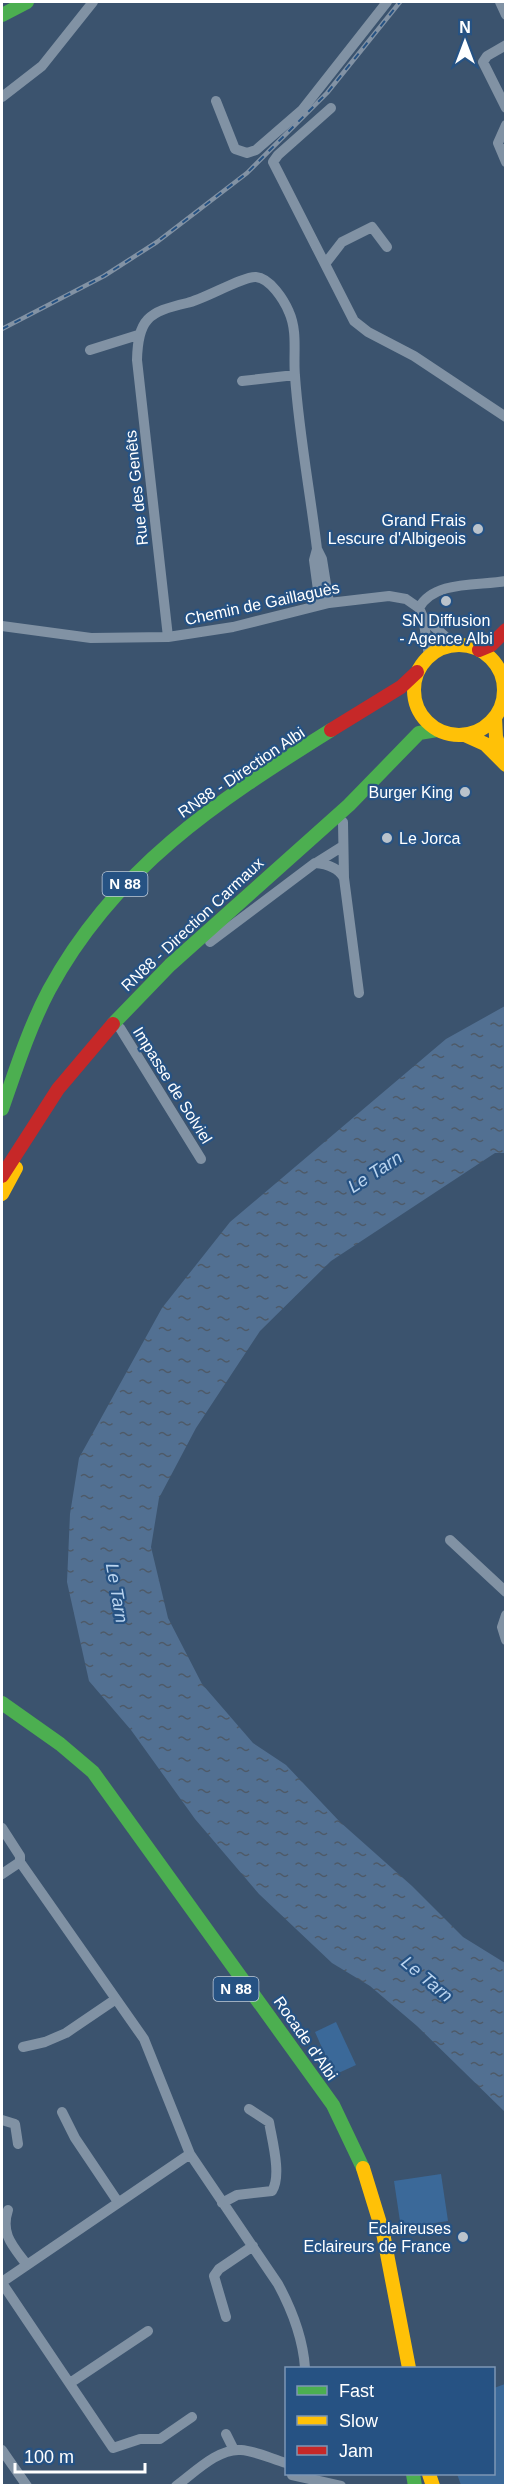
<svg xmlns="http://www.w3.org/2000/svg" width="507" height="2487" font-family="Arial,sans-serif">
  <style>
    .green { fill: #3b6999 }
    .water { fill: url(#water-ripples) }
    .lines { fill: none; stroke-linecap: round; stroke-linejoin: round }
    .street { stroke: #8192a4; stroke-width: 10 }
    .fast { stroke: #4caf50; stroke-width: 14 }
    .slow { stroke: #ffc107; stroke-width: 14 }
    .jam { stroke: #c62828; stroke-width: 14 }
    .rail-casing { stroke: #8292a4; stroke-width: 4.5 }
    .rail { stroke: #265283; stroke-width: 2; stroke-dasharray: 7; stroke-linecap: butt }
    .poi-dot { fill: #bac3cc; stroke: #265283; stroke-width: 2 }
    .labels { text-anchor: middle; stroke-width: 4.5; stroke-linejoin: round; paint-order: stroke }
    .shield { fill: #265283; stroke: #becbda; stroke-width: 1.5 }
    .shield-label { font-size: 15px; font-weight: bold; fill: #fff }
    .street-label { font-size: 16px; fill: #fff; stroke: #265283 }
    .poi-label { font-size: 16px; fill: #fff; stroke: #265283; text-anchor: end }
    .water-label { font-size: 18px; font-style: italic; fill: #bad4ef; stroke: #265283 }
  </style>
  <defs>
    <pattern id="water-ripples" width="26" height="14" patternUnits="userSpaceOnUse" patternTransform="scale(1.5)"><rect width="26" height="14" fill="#527092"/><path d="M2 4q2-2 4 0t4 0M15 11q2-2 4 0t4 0" fill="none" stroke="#4e5a68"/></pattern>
  </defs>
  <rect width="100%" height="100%" fill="#3b536e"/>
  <path class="green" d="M336,2022L356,2065L334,2075L315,2032Z
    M441,2174L448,2221L401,2228L394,2181Z
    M505,2384V2485H461L457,2474H494V2388Z"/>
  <path class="water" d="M505,1006V1153H495L331,1261L260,1331L196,1428L159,1498L151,1547L168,1618L202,1684L253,1743L286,1765L340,1822L412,1886L463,1937L505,1963V2112L417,2026L370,1986L332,1963L259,1894L195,1819L131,1730L89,1681L67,1582L70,1514L79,1458L162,1308L230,1222L446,1039Z"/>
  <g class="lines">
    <path class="street" d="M500,2L506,15
      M506,45L487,56L483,62L506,108
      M2,97L42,66L93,2
      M216,101L235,149L247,153L256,150L302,110L387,2
      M331,108L278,155L273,162L354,321L368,332L414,356L506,417
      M506,125L498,143L506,162
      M325,264L342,242L372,227L387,247
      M90,350L138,335
      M242,381L295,375
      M320,605L314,560L317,549L322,559L329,603
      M419,608C434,580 478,586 506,581
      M423,617L455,645
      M2,626L91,638L168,637L233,627L329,603L389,596L406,599L419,608L423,617L429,656
      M168,637L137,360C138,319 148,312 187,303C205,299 243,276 256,277C270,278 284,300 289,312C298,332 293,355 295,376C299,434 310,491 317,549
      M343,822L344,878L359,993
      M316,863L343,846
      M210,942L315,863C327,864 338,867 344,878
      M120,1028L201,1159
      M450,1540L506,1592
      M506,1615L502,1627L506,1640
      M2,1828L20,1856V1862
      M20,1862L144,2039L190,2154L278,2284C292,2310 303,2338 305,2368
      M2,1874L20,1862
      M23,2047L45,2042L66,2033L116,1999
      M62,2112L75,2138L118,2202
      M2,2120L15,2124L18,2144
      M222,2203L237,2195L272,2191C282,2176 272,2140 269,2122L249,2109
      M8,2210C0,2234 13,2246 27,2265
      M2,2282L190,2154
      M2,2283L113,2448L140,2439H160L192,2417
      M226,2317L214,2276L219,2269L253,2246
      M70,2383L148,2331
      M226,2434L234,2450
      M2,2450L27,2486
      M292,2475L341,2486
      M176,2486C194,2473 218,2448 241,2450C256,2451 272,2459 286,2463"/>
    <path class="fast" d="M2,15L27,2
      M113,1024L170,965L349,805L419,733L437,730
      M2,1109C16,1069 29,1028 49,990C115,868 216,802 331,730
      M2,1703L60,1744L93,1772L333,2105L363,2168
      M413,2474L415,2486"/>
    <path class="slow" d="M414 690a45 45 0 1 1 90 0a45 45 0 1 1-90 0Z
      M495,717L496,737L504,761
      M465,735L485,744L506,765
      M2,1194L16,1168
      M363,2168L383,2233L409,2368
      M429,2474L433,2486"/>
    <path class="jam" d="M479,650L491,645L506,630
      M331,730L401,687L417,672
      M2,1176L58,1089L113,1024"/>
    <g class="rail-casing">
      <path id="rail" d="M2,329L104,276L157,242L247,173L327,93L400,2"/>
    </g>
    <use href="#rail" class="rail"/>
  </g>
  <g class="poi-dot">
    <circle cx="478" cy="529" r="6"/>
    <circle cx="446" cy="601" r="6"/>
    <circle cx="465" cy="792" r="6"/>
    <circle cx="387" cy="838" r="6"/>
    <circle cx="463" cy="2237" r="6"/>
  </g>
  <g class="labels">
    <g class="shield">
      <rect x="102.5" y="872" width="45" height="24" rx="4.5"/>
      <rect x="213.5" y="1977" width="45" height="24" rx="4.5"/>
    </g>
    <g class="shield-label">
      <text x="125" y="889">N 88</text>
      <text x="236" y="1994">N 88</text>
    </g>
    <g class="street-label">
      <text transform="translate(136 488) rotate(-96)" y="6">Rue des Genêts</text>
      <text transform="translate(262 603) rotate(-12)" y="6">Chemin de Gaillaguès</text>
      <text transform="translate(241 772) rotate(-34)" y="6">RN88 - Direction Albi</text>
      <text transform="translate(192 924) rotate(-43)" y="6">RN88 - Direction Carmaux</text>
      <text transform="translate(173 1085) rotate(58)" y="6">Impasse de Solviel</text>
      <text transform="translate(306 2038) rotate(55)" y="6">Rocade d'Albi</text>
    </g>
    <g class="poi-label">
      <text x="466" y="526">Grand Frais<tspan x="466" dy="18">Lescure d'Albigeois</tspan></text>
      <text x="446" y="626" text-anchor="middle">SN Diffusion<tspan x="446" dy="18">- Agence Albi</tspan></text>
      <text x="453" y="798">Burger King</text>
      <text x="399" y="844" text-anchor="start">Le Jorca</text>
      <text x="451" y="2234">Eclaireuses<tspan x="451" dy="18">Eclaireurs de France</tspan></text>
    </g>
    <g class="water-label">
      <text transform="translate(375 1172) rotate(-33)" y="6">Le Tarn</text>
      <text transform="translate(117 1593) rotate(80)" y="6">Le Tarn</text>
      <text transform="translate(427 1979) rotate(40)" y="6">Le Tarn</text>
    </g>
  </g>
  <rect width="507" height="2487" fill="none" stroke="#ffffff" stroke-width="6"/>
  <rect x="285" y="2367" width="210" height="108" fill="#265283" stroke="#7d97b5" stroke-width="1.5"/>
  <rect x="297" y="2386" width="30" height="9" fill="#4caf50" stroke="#7d97b5" stroke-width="1.5"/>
  <text x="339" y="2397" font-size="18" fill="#ffffff">Fast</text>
  <rect x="297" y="2416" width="30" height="9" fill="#ffc107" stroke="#7d97b5" stroke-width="1.5"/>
  <text x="339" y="2427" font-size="18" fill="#ffffff">Slow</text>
  <rect x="297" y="2446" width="30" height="9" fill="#c62828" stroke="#7d97b5" stroke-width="1.5"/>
  <text x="339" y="2457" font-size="18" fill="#ffffff">Jam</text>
  <g transform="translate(465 42)" stroke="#265283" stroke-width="4.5" paint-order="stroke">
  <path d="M0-4.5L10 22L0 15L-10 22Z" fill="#ffffff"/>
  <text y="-9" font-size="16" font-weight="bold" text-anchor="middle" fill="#ffffff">N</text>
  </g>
  <path d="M15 2463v9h130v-9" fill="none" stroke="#ffffff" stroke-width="3"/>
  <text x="24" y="2463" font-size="18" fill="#ffffff" stroke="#265283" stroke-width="4.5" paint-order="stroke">100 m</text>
</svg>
